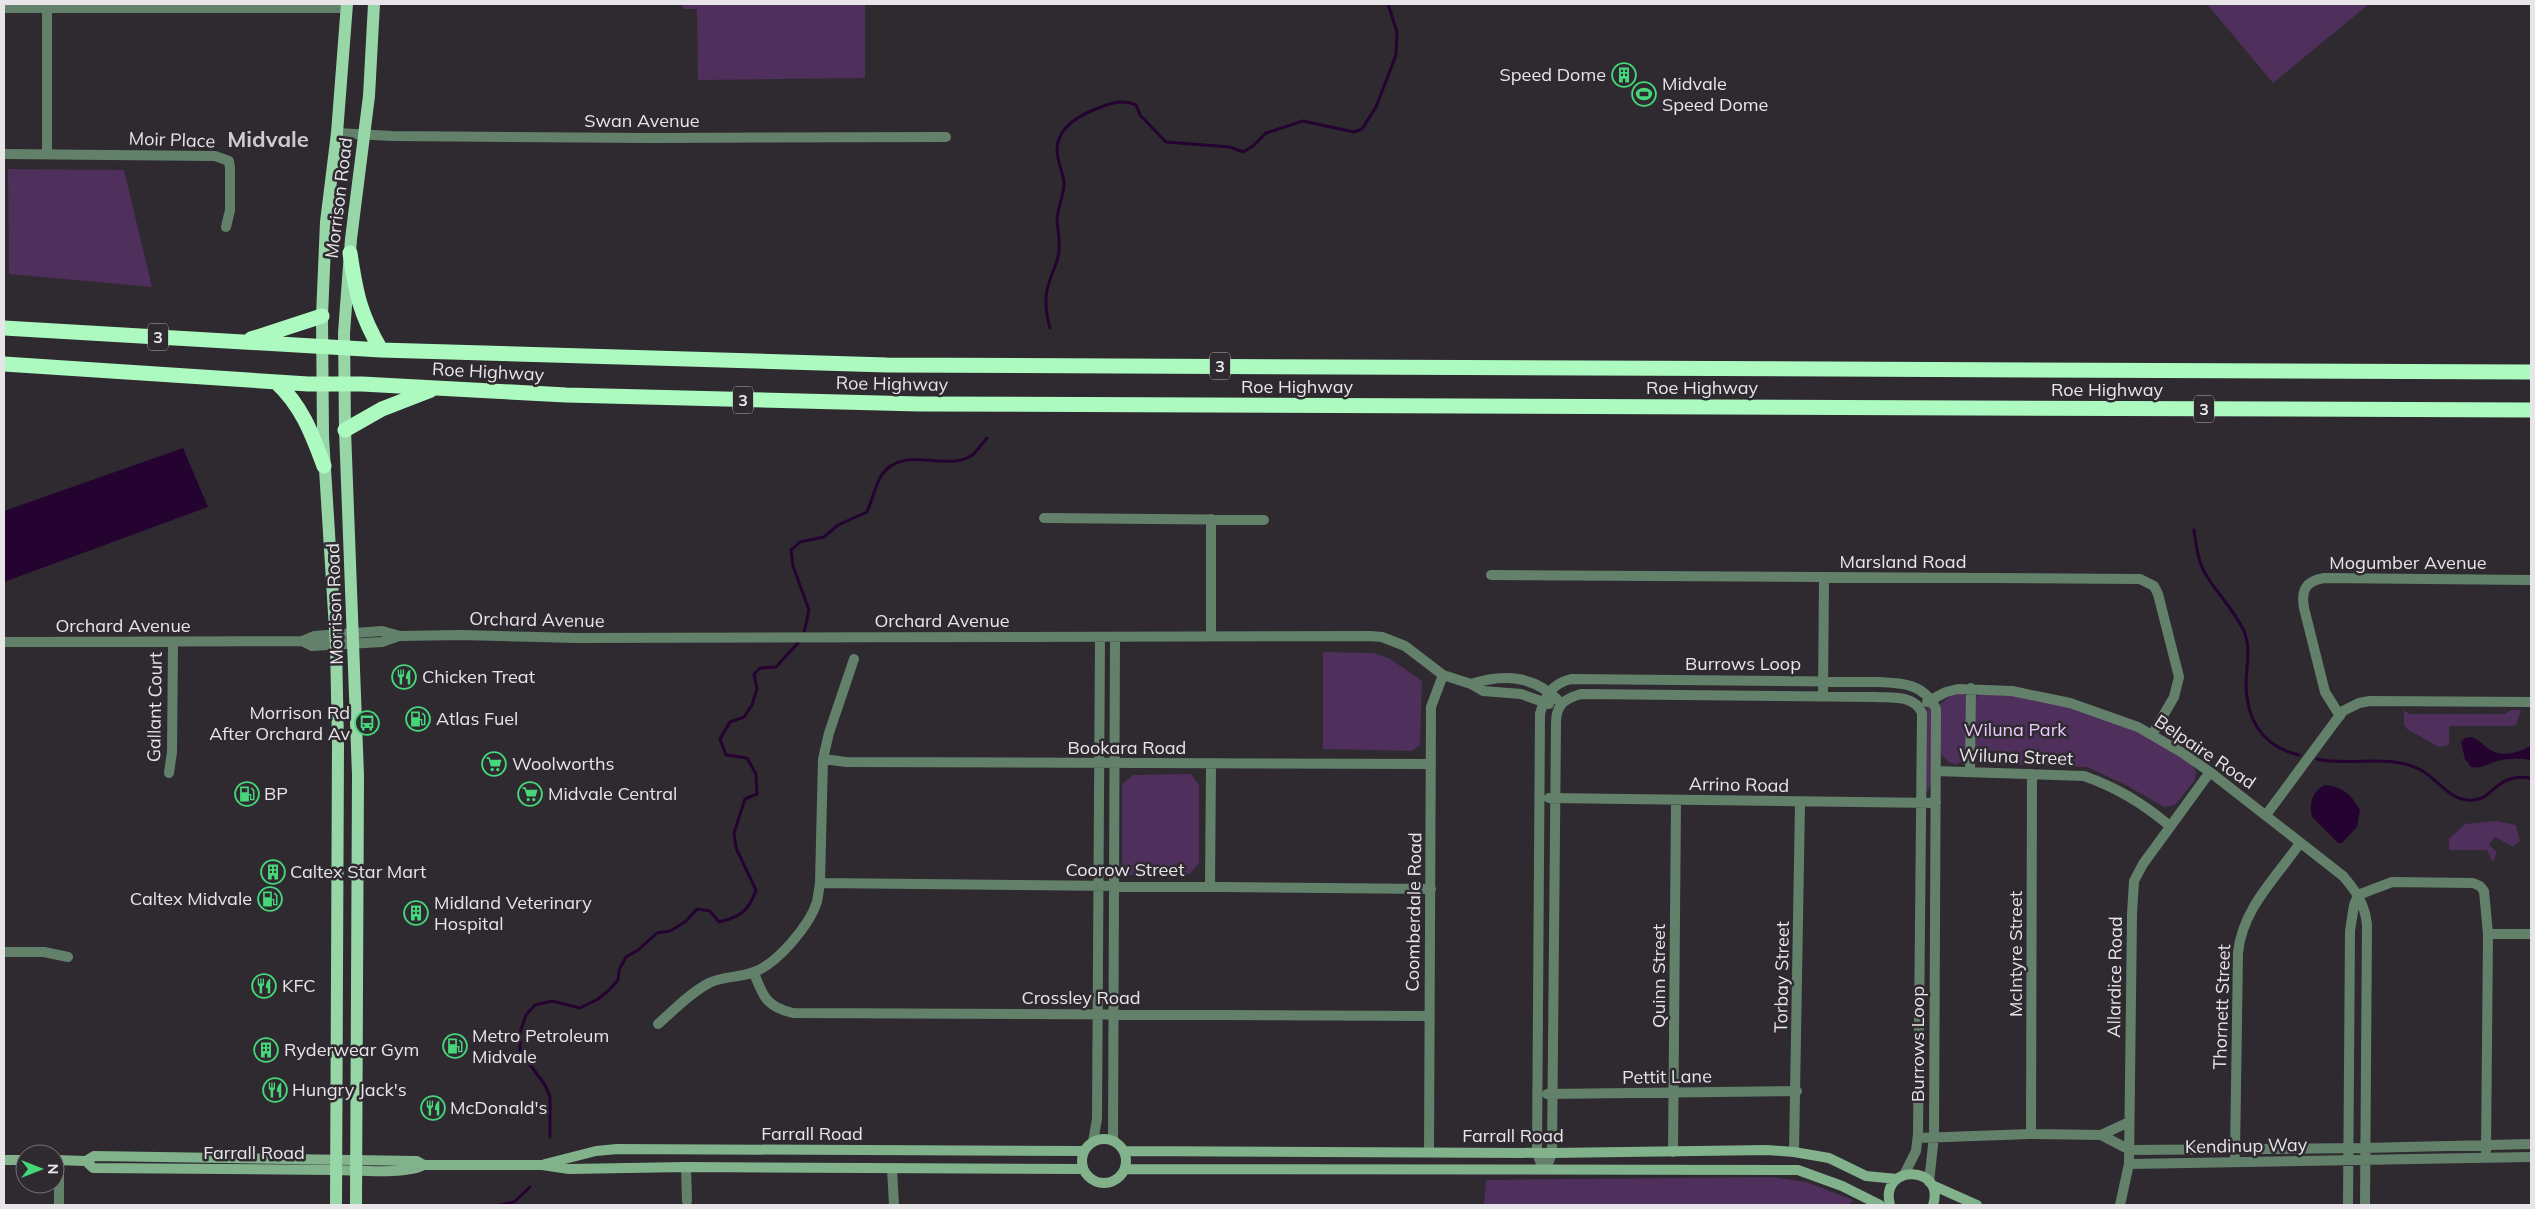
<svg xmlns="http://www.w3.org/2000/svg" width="2535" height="1209" font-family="Mulish,sans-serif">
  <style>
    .green { fill: #4f2f5b }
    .water { fill: #250330 }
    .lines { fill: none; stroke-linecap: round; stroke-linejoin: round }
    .stream { stroke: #250330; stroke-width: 3 }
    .street { stroke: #63816a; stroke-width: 10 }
    .secondary { stroke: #81b28c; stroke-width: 10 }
    .primary { stroke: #97d7a7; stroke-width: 12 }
    .highway { stroke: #acfabf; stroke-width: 15 }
    .labels { text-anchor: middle; stroke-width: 5; stroke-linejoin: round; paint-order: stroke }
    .shield { fill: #2e2a30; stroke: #b0adb2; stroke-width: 1 }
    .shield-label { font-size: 16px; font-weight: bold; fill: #e8e5e9 }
    .poi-label { font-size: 18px; fill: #e8e5e9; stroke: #2e2a30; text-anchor: start }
    .street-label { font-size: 18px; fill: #e8e5e9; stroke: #2e2a30 }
    .park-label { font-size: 18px; fill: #efc8fe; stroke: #2e2a30 }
    .district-label { font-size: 22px; font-weight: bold; fill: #cfc9d1; stroke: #2e2a30 }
  </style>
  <rect width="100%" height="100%" fill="#2e2a30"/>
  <path class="green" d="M683,4H865V78L698,80L697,9H683Z
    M2207,4H2369L2273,83Z
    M8,169L124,170L152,287L9,274Z
    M1323,652L1373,653L1389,658L1422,681L1420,745L1412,751L1323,749Z
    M1983,690L2091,711L2154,740L2191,764L2196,771L2195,780L2175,805L2164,807L2126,785L2087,767L1983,764L1975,756V699Z
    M1954,693H1963L1967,697C1966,713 1974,795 1939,752V705Z
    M1928,706L1932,712L1933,780L1926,794L1924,718Z
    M2404,710L2409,714H2505L2511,710H2521L2516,725L2511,726H2449V745L2439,747L2407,729L2404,725Z
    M1191,774L1199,785V863L1190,874L1129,875L1122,866V784L1133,775Z
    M2496,821L2516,825L2520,841L2513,847L2495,837L2489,845L2497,852L2493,862L2487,850H2449V839L2465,824Z
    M1772,1177L1806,1182L1853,1200L1849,1205H1484L1486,1180Z"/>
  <path class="water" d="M183,448L208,507L4,582V511Z
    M2471,737C2477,739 2479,741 2484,745C2499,759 2514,754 2531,746V760C2519,758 2506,758 2494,762C2486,765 2479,769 2471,767L2465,759L2461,742L2465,738Z
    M2325,785C2343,787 2351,794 2360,810L2357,827L2342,843H2338L2312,817C2309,804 2312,791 2325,785Z"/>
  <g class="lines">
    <path class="stream" d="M1050,328C1046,314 1044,297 1049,283C1052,272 1058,263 1059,251C1060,240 1058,231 1057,221C1057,209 1064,196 1064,183C1063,172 1057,161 1057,150C1057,128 1078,116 1096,109C1110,103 1123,99 1136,105L1140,115L1166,142L1230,147L1243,152L1253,146L1266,133L1303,121L1354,132L1362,129L1376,107L1396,55L1397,32L1388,4
      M2194,530C2196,545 2198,562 2206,575C2217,593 2233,609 2243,629C2251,645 2247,664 2246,682C2246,718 2261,746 2299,755
      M804,633L809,610L793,566L791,550L800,542L824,537L838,525L867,512C872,501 875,486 881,476C902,444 944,471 969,457C976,454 982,443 987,438
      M2317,759C2351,767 2386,753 2419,769C2436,777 2447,798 2467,800C2495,803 2493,772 2531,778
      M550,1137V1097L545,1085L520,1051V1033L526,1015L535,1005L552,1001L580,1008L598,999L609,990L618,980L619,970L626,957L638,950L657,933L670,931L685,922L697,909L710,911L719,922C740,917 749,911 756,890L736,848L734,833L745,799L757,794L756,774L747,758L726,755L720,739L730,722L744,717L752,705L757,689L754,674L760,668L776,667L798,643
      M500,1205L514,1202L530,1187"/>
    <path class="street" d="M4,8H347
      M47,8V154
      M337,133L392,136L651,138L946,137
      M4,154L215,156L229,161L230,168V210L226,227
      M1044,518L1264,520
      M1211,519V635
      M1491,575L2140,579L2154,586L2158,594L2179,677L2174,697L2152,735
      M302,641L314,636L382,631L400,636L461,635L576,638L1370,636L1382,637L1405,646L1443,675L1471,684L1483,691L1521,694L1549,704
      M4,642L302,641L312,646L382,642L399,636
      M1471,684C1506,673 1535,676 1561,703
      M1823,696L1824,577
      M1927,702L1946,692L1958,689L2012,691L2070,703L2138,727L2181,752L2210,772L2343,876C2356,891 2365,904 2367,925L2365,1205
      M2340,716L2325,692L2304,608C2301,591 2305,581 2324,578L2531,580
      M823,759L846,762L1431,764
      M1936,771L2084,776C2118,788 2142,803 2170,826
      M1970,771L1971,688
      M169,773L172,752L173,642
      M1549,798L1936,803
      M2266,815L2343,711L2359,703L2370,701L2531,702
      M820,883L1431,889
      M1210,886L1211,764
      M2358,895L2392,882L2473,883L2480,886L2484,891L2488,934L2486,1151
      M2488,934H2531
      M4,952H44L68,957
      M754,973C763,997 767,1007 793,1013L1429,1016
      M658,1024C674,1010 690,993 709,983C723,976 739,978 754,972C777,964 809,926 817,902C818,896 819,889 820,883L823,759L829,733L854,659
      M1547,1094L1797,1091
      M2031,1134L2032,774
      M2101,1135L2130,1150L2364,1148L2531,1144
      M1918,1138L2031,1134L2101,1135L2129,1122
      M1113,1141L1115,637
      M1093,1142L1097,1119L1100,637
      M1429,1152L1431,707L1443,675
      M1673,1152L1676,801
      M1794,1152L1800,803
      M2235,1155L2238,953C2242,909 2276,878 2300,843
      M59,1160V1205
      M2129,1164L2531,1157
      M686,1167L687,1201
      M892,1168L894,1205
      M1543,1169L1537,1153L1540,714C1545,695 1552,684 1571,679L1876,682C1902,683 1924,683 1936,709L1934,1136L1929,1182
      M1546,1169L1552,1153L1556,723C1556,705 1564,699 1581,694L1876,697C1893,698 1915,695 1922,713L1918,1134L1916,1151L1904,1175
      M2120,1205L2129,1164L2132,914L2134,881L2143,864L2210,772
      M2348,1205L2350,931L2354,905L2358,895"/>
    <path class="secondary" d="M1082 1161a22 22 0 1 1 44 0a22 22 0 1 1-44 0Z
      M1124,1151L1552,1153L1767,1150L1794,1152L1829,1158L1866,1176L1897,1179
      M4,1160H25
      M55,1160L86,1161L94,1156L417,1161L424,1165
      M86,1161L93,1168C173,1169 253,1170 334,1170C355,1170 407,1175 424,1165H542L569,1169L686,1167L1083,1169
      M545,1164L596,1151L617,1149L1084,1151
      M1125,1169L1798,1170L1842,1186L1880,1205
      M1932,1185L1977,1205
      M1890,1205C1879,1163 1946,1165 1933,1205"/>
    <path class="primary" d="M336,1205L338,744L336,645L323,437L322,316L326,222L337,133L347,4
      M356,1205L358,775L345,430L344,333L351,239L369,96L374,4"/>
    <path class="highway" d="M350,253C356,294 360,314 381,350
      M4,328L381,350L887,365L2531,372
      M251,339L322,316
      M4,364L308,384H362L566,395L919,404L2531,410
      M276,382C302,406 312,434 324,466
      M345,430L382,409L431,390"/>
  </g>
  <defs>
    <g id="building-ring" transform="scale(1.25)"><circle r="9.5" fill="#2e2a30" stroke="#45d77a" stroke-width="1.5"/><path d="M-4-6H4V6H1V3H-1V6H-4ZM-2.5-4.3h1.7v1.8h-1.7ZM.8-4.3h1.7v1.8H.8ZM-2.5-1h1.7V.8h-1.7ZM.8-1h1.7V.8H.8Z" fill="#45d77a"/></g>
    <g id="stadium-ring" transform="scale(1.25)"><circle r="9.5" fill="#2e2a30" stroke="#45d77a" stroke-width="1.5"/><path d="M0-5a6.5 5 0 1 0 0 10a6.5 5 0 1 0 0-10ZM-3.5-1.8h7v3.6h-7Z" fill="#45d77a"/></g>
    <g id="restaurant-ring" transform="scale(1.25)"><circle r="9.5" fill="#2e2a30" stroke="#45d77a" stroke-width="1.5"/><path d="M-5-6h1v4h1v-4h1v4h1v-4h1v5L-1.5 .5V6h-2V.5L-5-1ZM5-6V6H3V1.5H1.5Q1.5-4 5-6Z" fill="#45d77a"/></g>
    <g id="fuel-ring" transform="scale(1.25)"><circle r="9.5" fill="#2e2a30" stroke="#45d77a" stroke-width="1.5"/><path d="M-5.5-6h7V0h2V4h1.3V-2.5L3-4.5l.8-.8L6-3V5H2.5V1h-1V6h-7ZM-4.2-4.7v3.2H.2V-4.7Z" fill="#45d77a"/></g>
    <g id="bus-ring" transform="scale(1.25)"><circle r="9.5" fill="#2e2a30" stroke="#45d77a" stroke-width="1.5"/><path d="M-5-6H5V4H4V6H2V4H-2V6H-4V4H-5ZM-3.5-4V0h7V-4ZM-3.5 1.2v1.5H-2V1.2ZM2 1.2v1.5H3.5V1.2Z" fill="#45d77a"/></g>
    <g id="supermarket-ring" transform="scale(1.25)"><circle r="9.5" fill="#2e2a30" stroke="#45d77a" stroke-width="1.5"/><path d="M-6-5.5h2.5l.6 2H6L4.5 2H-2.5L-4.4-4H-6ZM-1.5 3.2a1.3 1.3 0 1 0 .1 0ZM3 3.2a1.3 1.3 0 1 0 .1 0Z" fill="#45d77a"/></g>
  </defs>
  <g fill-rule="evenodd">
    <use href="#building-ring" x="1624" y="75"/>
    <use href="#stadium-ring" x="1644" y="94"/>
    <use href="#restaurant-ring" x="404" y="677"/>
    <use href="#fuel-ring" x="418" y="719"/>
    <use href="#bus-ring" x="367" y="723"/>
    <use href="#supermarket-ring" x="494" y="764"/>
    <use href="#fuel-ring" x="247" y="794"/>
    <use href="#supermarket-ring" x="530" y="794"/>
    <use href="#building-ring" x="273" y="872"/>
    <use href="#fuel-ring" x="270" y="899"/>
    <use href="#building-ring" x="416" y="913"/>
    <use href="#restaurant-ring" x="264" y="986"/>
    <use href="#fuel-ring" x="455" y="1046"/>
    <use href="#building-ring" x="266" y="1050"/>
    <use href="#restaurant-ring" x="275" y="1090"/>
    <use href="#restaurant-ring" x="433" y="1108"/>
  </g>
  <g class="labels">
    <g class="shield">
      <rect x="148" y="323.5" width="20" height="27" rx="4"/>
      <rect x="1210" y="352.5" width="20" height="27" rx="4"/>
      <rect x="733" y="386.5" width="20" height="27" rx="4"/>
      <rect x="2194" y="395.5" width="20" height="27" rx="4"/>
    </g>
    <g class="shield-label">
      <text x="158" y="343">3</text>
      <text x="1220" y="372">3</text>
      <text x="743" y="406">3</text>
      <text x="2204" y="415">3</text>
    </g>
    <g class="poi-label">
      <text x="1606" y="81" text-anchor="end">Speed Dome</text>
      <text x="1662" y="90">Midvale<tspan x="1662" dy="21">Speed Dome</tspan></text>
      <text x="422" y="683">Chicken Treat</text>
      <text x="350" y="719" text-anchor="end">Morrison Rd<tspan x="350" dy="21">After Orchard Av</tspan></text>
      <text x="436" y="725">Atlas Fuel</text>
      <text x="512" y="770">Woolworths</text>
      <text x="264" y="800">BP</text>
      <text x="548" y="800">Midvale Central</text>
      <text x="290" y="878">Caltex Star Mart</text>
      <text x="252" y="905" text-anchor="end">Caltex Midvale</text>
      <text x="434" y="909">Midland Veterinary<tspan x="434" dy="21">Hospital</tspan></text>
      <text x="282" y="992">KFC</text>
      <text x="472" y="1042">Metro Petroleum<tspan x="472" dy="21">Midvale</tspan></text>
      <text x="284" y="1056">Ryderwear Gym</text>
      <text x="292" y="1096">Hungry Jack's</text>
      <text x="450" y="1114">McDonald's</text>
    </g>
    <g class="street-label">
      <text x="642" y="127">Swan Avenue</text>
      <text transform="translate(172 140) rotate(2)" y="6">Moir Place</text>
      <text transform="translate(339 198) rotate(-83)" y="6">Morrison Road</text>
      <text transform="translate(488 372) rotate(3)" y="6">Roe Highway</text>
      <text transform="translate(892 384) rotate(1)" y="6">Roe Highway</text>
      <text x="1297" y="393">Roe Highway</text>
      <text x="1702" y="394">Roe Highway</text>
      <text x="2107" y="396">Roe Highway</text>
      <text x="1903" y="568">Marsland Road</text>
      <text x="2408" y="569">Mogumber Avenue</text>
      <text transform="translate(335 604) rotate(-92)" y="6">Morrison Road</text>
      <text transform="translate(537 620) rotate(1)" y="6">Orchard Avenue</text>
      <text x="942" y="627">Orchard Avenue</text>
      <text x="123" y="632">Orchard Avenue</text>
      <text x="1743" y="670">Burrows Loop</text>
      <text transform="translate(155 707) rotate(-89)" y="6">Gallant Court</text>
      <text x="1127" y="754">Bookara Road</text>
      <text transform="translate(2205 752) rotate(34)" y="6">Belpaire Road</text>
      <text transform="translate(2016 757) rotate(2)" y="6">Wiluna Street</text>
      <text transform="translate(1739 785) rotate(1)" y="6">Arrino Road</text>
      <text x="1125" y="876">Coorow Street</text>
      <text transform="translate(1414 912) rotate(-89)" y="6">Coomberdale Road</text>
      <text transform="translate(2016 954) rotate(-90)" y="6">McIntyre Street</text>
      <text transform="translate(1659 976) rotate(-90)" y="6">Quinn Street</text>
      <text transform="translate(1782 977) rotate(-89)" y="6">Torbay Street</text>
      <text transform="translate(2115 977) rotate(-89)" y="6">Allardice Road</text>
      <text x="1081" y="1004">Crossley Road</text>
      <text transform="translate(2222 1007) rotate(-88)" y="6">Thornett Street</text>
      <text transform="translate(1918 1044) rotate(-90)" y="6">Burrows Loop</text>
      <text transform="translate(1667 1077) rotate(-1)" y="6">Pettit Lane</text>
      <text x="812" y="1140">Farrall Road</text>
      <text x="1513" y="1142">Farrall Road</text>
      <text transform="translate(2246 1146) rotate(-1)" y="6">Kendinup Way</text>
      <text x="254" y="1159">Farrall Road</text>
    </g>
    <g class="park-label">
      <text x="2015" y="736">Wiluna Park</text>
    </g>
    <g class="district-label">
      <text x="268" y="147">Midvale</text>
    </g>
  </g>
  <rect width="2535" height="1209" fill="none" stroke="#e8e5e9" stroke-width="10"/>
  <g transform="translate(40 1169) rotate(90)"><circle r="24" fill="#2e2a30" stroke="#78757a"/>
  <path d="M0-4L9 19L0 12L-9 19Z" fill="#45d77a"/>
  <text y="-8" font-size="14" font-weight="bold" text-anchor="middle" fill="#e8e5e9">N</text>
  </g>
</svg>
